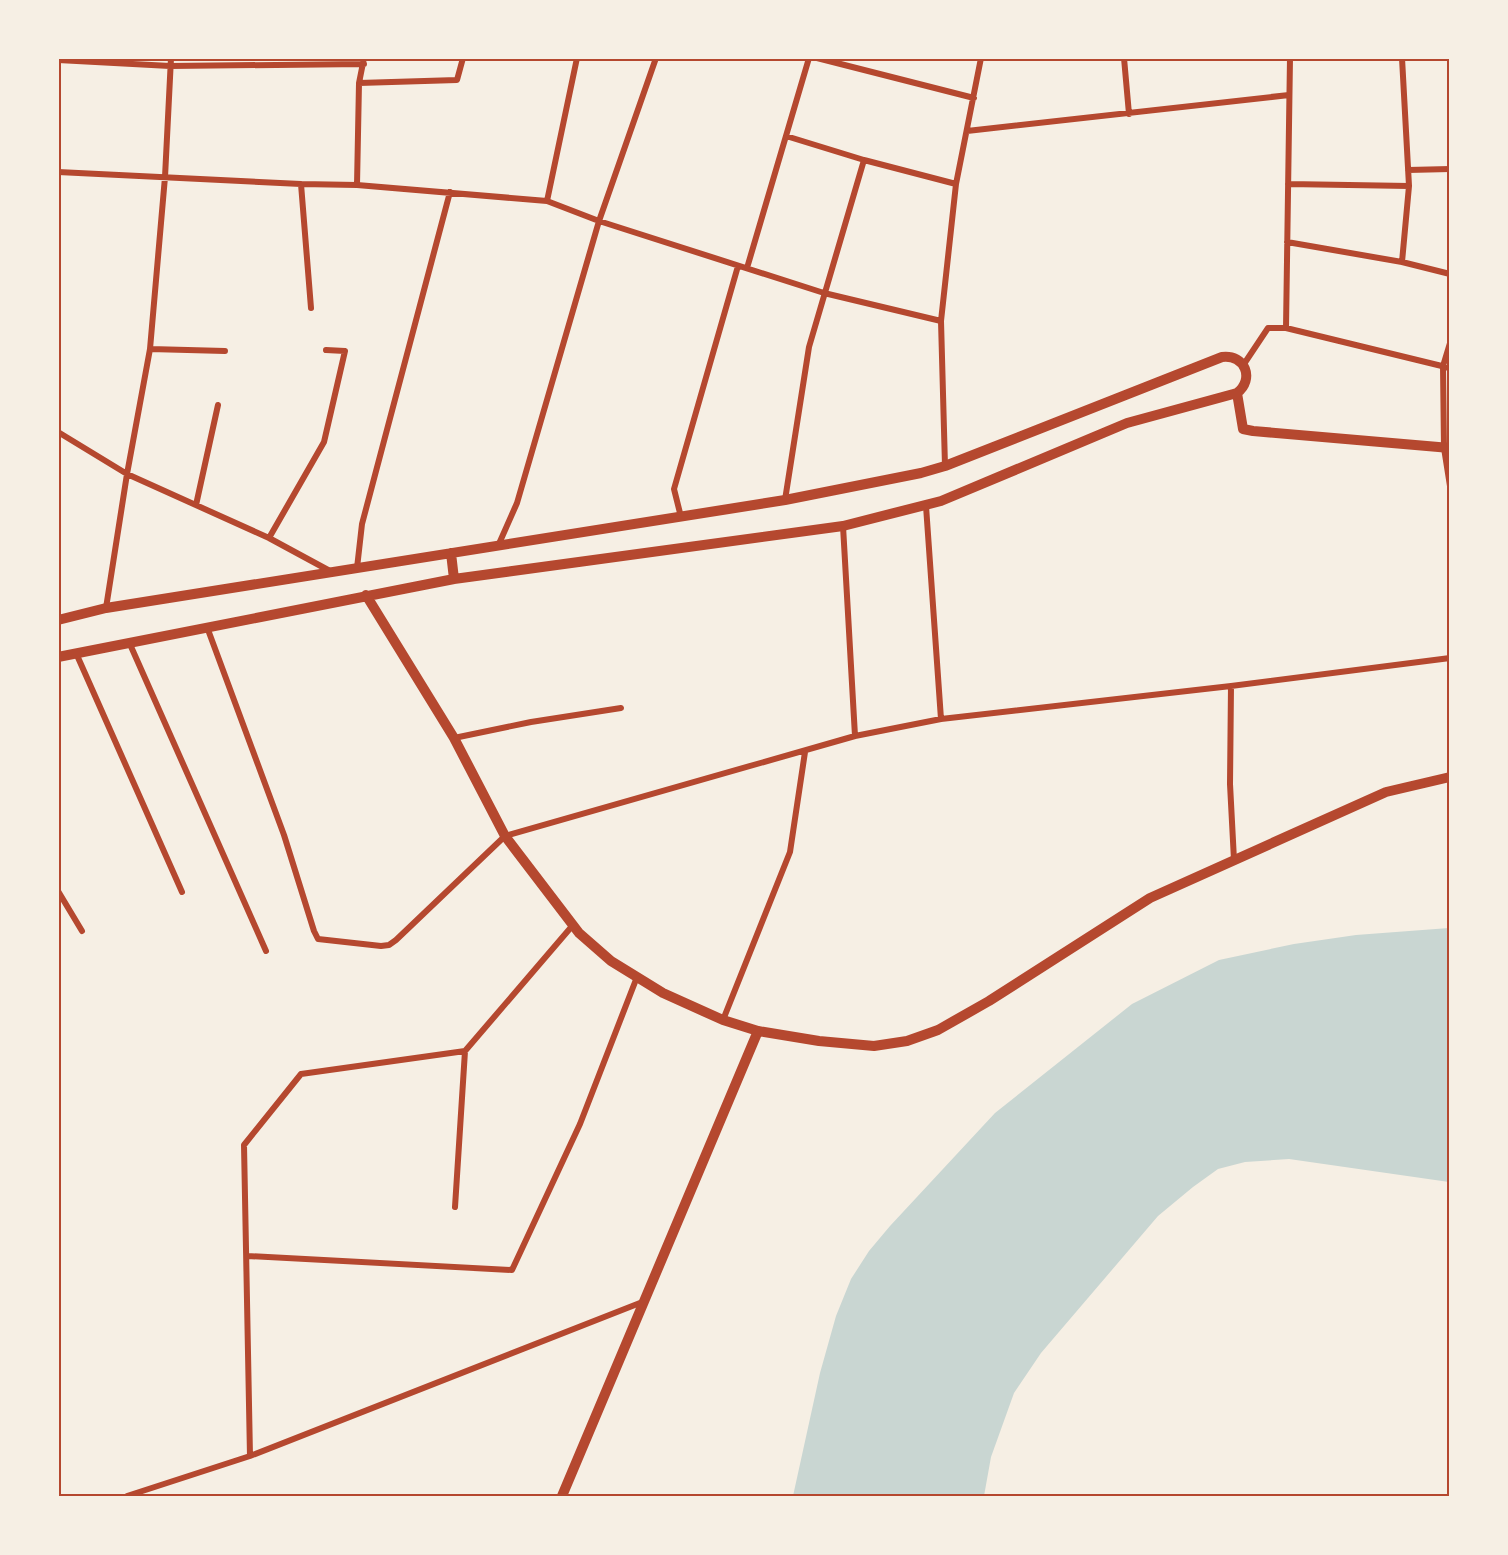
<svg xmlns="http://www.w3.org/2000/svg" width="1508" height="1555" viewBox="0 0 1508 1555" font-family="Mulish,sans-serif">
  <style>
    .water { fill: #c9d6d2 }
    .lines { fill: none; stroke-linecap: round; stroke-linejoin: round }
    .minor { stroke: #b5482f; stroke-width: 6 }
    .tertiary { stroke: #b5482f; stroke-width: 10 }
    .neatline { fill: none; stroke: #b5482f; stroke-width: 2 }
  </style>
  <rect width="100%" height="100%" fill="#f6efe4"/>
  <path class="water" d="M1449,928V1182L1289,1159L1245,1162L1218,1169L1193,1187L1158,1216L1041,1353L1014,1393L991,1457L984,1496H793L820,1373L836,1316L851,1279L869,1251L890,1226L995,1113L1132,1004L1219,960L1294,944L1356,935Z"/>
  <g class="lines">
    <path class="minor" d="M817,58L974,98
      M1124,58L1129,114
      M1402,58L1409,186L1402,262
      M58,60L170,66L364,64
      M359,83L457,80L463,58
      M967,131L1289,95
      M786,136L864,160L956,184
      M1408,170L1450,169
      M58,172L301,184L357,185L547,201L599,221L824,293L941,321
      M301,184L311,308
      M1288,184L1409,186
      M357,185L359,83L364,58
      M547,201L577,58
      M1287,242L1402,262L1450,274
      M747,268L809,58
      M1286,328L1450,368
      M1450,343L1443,366L1444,448L1450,486
      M150,349L225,351
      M1244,364L1268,328H1286L1290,58
      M58,432L127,474L269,538L330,571
      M945,466L941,321L956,184L981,58
      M785,500L809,347L864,160
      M196,505L218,405
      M926,506L941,719
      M681,517L674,489L738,266
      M843,526L855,736
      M269,538L324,442L345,351L326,350
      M498,546L517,503L599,221L656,58
      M357,568L362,524L450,192
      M106,608L127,474L150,349L165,177L171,58
      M207,627L284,835L314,931L318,939L381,946L389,945L396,940L505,836L855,736L941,719L1231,686L1450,658
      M129,642L266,951
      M76,653L182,892
      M1231,686L1230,784L1234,860
      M454,738L531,722L621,708
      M58,891L82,931
      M723,1020L790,852L805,752
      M455,1207L465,1051L573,925
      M247,1256L512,1270L580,1124L637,977
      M250,1456L244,1145L301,1074L465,1051
      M127,1496L250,1456L645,1301"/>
    <path class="tertiary" d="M1237,393L1243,429L1253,431L1450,448
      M451,553L454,579
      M366,595L454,738L505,836L579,933L611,961L663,993L723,1020L758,1031L819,1041L874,1046L907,1041L938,1030L989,1001L1150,898L1386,792L1450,777
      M58,620L106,608L785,500L921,473L945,466L1222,357C1245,354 1255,379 1237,393L1127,423L941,501L843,526L454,579L58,657
      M562,1496L758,1031"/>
  </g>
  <rect width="1508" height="1555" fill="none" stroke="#f6efe4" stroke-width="120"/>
  <rect x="60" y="60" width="1388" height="1435" class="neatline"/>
</svg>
